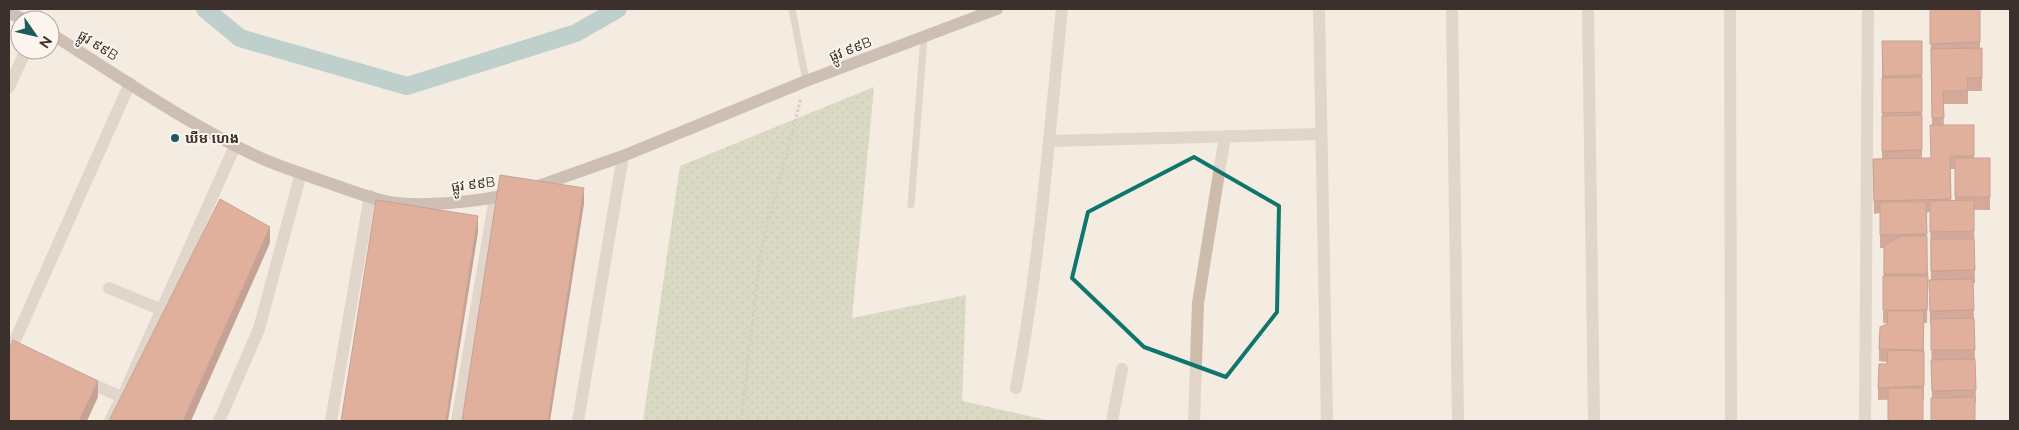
<svg xmlns="http://www.w3.org/2000/svg" width="2019" height="430" viewBox="0 0 2019 430" font-family="Raleway,'Noto Sans Khmer',sans-serif">
  <style>
    .grass { fill: url(#grass-dots) }
    .lines { fill: none; stroke-linecap: round; stroke-linejoin: round }
    .canal { stroke: #7fb0b2; stroke-width: 18 }
    .path { stroke: #b9a596; stroke-width: 3; stroke-dasharray: 2.5 2.5; stroke-linecap: butt }
    .lane { stroke: #cdbbac; stroke-width: 7 }
    .street { stroke: #cdbbac; stroke-width: 12 }
    .secondary { stroke: #a18a7d; stroke-width: 12 }
    .wall { fill: #ac5a40; fill-rule: evenodd }
    .shaded-wall { fill: #8c4a34 }
    .building { fill: #c8694b; stroke: #8c4a34 }
    .marked { fill: none; stroke: #0f766e; stroke-width: 4; stroke-linejoin: round }
    .poi-dot { fill: #1f5a5e; stroke: #fbf5ee; stroke-width: 2 }
    .labels { text-anchor: middle; dominant-baseline: central; stroke-width: 4; stroke-linejoin: round; paint-order: stroke }
    .street-label { font-size: 14px; fill: #3b302b; stroke: #fbf5ee }
    .poi-label { font-size: 14px; font-weight: bold; fill: #3b302b; stroke: #fbf5ee; text-anchor: start }
  </style>
  <defs>
    <pattern id="grass-dots" width="8" height="8" patternUnits="userSpaceOnUse" patternTransform="scale(1.25)"><rect width="8" height="8" fill="#b8c4a0"/><path d="M2 2h.1M6 6h.1" fill="none" stroke="#97a083" stroke-width="1.8" stroke-linecap="round"/></pattern>
  </defs>
  <rect width="100%" height="100%" fill="#f4ebe1"/>
  <path class="grass" d="M874,87L852,318L966,295L962,401L1051,421H643L680,166Z"/>
  <g class="lines">
    <path class="canal" d="M205,9L240,38L407,86L576,33L618,9"/>
    <path class="path" d="M741,421L761,250L801,98"/>
    <path class="lane" d="M792,9L806,81
      M911,205L924,37"/>
    <path class="street" d="M1319,9L1327,421
      M1452,9L1458,421
      M1588,9L1594,421
      M1730,9L1731,421
      M9,87L26,50
      M1049,141L1320,134
      M109,288L162,310
      M9,354L130,83
      M82,380L122,397L110,421
      M1016,388C1040,263 1049,135 1062,9
      M126,389L235,146
      M219,421L259,329L301,173
      M331,421L370,196
      M457,421L495,198
      M578,421L623,156
      M1112,421L1122,369
      M1194,421L1198,303L1225,136
      M1865,421L1868,9"/>
    <path class="secondary" d="M9,13L26,20
      M50,33C120,77 188,125 263,159C281,167 301,173 320,180C341,187 363,196 385,201C418,208 481,202 513,193
      M533,188L623,156L806,81L997,9"/>
  </g>
  <path class="wall" d="M1930,9H1980V48H1982V91H1968V104H1943L1944,125H1974V158H1990V210H1974L1975,283H1973L1974,318L1976,403L1932,398L1931,324H1930L1929,280H1931L1930,212L1926,213L1928,276L1927,323H1924V399L1878,400V388L1887,364V362L1879,361V349L1887,323H1883L1884,248H1880V213L1874,214L1873,159H1882V41L1922,75V158H1931L1932,125ZM1950,169H1955V201H1951Z"/>
  <path class="shaded-wall" d="M584,188V204L550,421H548Z
    M478,216V232L448,421H446Z
    M270,227V243L191,421H183Z
    M98,381V397L87,421H79Z"/>
  <path class="building" d="M1930,9H1980V42L1930,44Z
    M1882,41H1922V75L1883,76Z
    M1982,48V78H1967L1968,91H1943L1944,118H1932L1931,49Z
    M1922,77V112L1882,113V78Z
    M1922,115V150L1882,151V116Z
    M1930,125H1974V156H1950L1951,199L1874,201L1873,159L1931,158Z
    M1955,158H1990V197H1955Z
    M500,175L584,188L548,421H462Z
    M220,199L270,227L183,421H109Z
    M376,200L478,216L446,421H341Z
    M1974,200V231L1930,232V201Z
    M1880,202H1926L1927,234L1880,235Z
    M1902,236H1927V274H1884V245Z
    M1931,239H1974L1975,270L1931,271Z
    M1883,276H1928L1927,310H1883Z
    M1973,279L1974,310L1930,311L1929,280Z
    M1888,311H1924L1923,350L1879,349L1880,327L1887,324Z
    M1974,318L1975,350H1931V319Z
    M13,340L98,381L79,421H9V350Z
    M1888,350L1924,351V386L1878,388L1879,364H1887Z
    M1975,359L1976,390L1932,391L1931,360Z
    M1888,388H1923V421H1888Z
    M1975,397V421H1931V398Z"/>
  <path d="M0 0H2019V430H0ZM1194,157L1279,206L1277,312L1226,377L1144,347L1072,278L1088,212Z" fill="#f4ebe1" fill-opacity=".55" fill-rule="evenodd"/>
  <path class="marked" d="M1194,157L1279,206L1277,312L1226,377L1144,347L1072,278L1088,212Z"/>
  <circle class="poi-dot" cx="175" cy="138" r="5"/>
  <g class="labels">
    <g class="street-label">
      <text transform="translate(98 45) rotate(32)">ផ្លូវ ៩៩B</text>
      <text transform="translate(850 49) rotate(-21)">ផ្លូវ ៩៩B</text>
      <text transform="translate(473 184) rotate(-7)">ផ្លូវ ៩៩B</text>
    </g>
    <g class="poi-label">
      <text x="185" y="138">ឃីម ហេង</text>
    </g>
  </g>
  <rect width="2019" height="430" fill="none" stroke="#3b302b" stroke-width="20"/>
  <g transform="translate(35 35) rotate(124)"><circle r="24" fill="#fbf5ee" stroke="#aea6a0"/>
  <path d="M0-4L9 19L0 12L-9 19Z" fill="#1f5a5e"/>
  <text y="-8" font-size="14" font-weight="bold" text-anchor="middle" fill="#3b302b">N</text>
  </g>
</svg>
